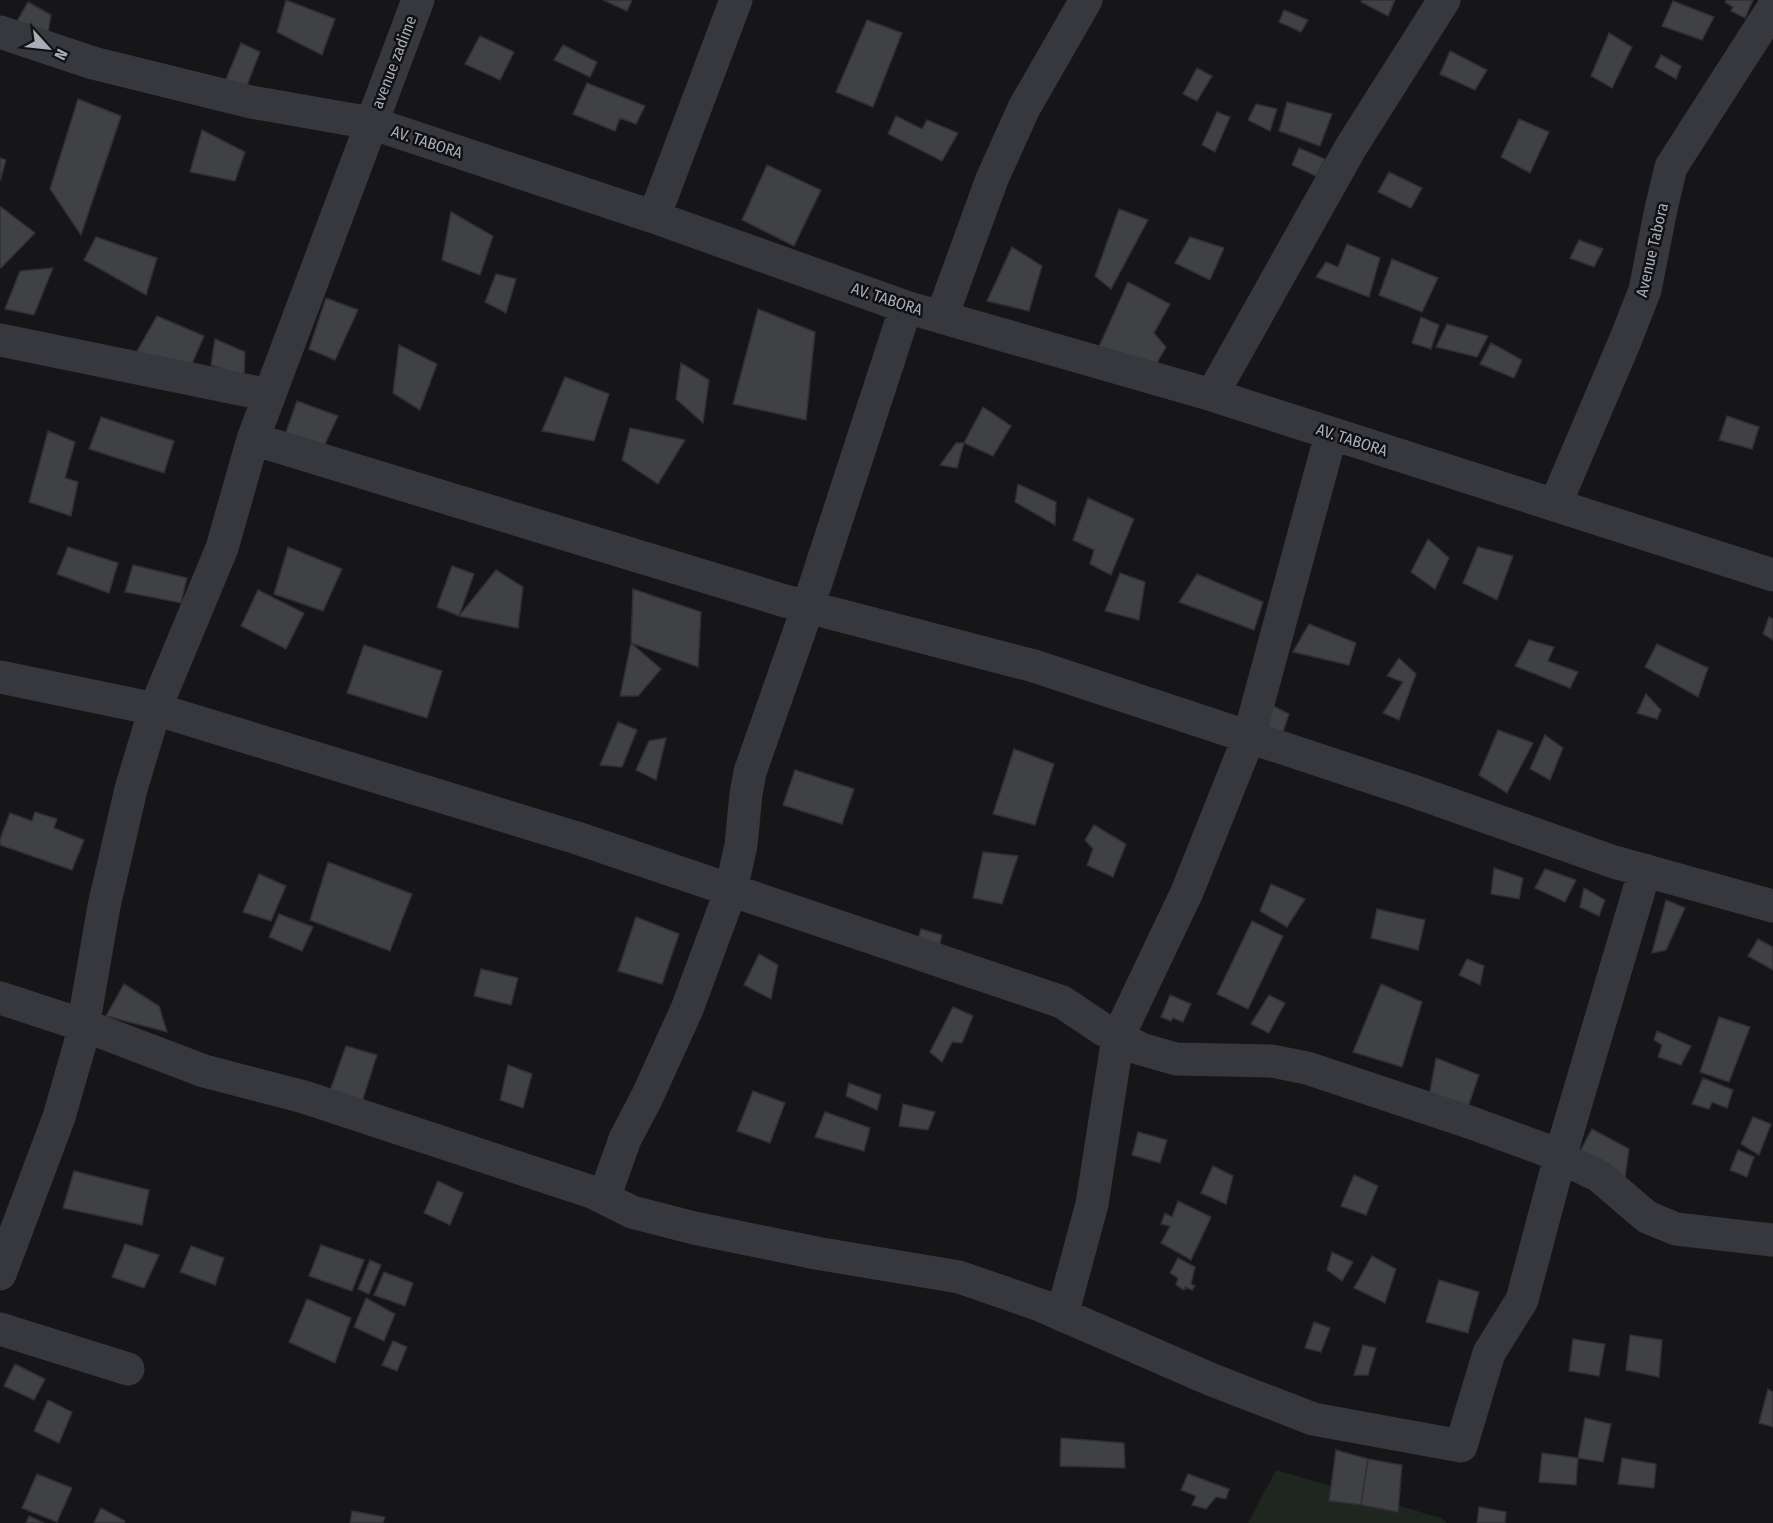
<svg xmlns="http://www.w3.org/2000/svg" width="1773" height="1523" viewBox="0 0 1773 1523" font-family="'Fira Sans Condensed',sans-serif">
  <style>
    .green { fill: #1e261f }
    .building { fill: #404145; stroke: #303034; stroke-width: 1.5 }
    .lines { fill: none; stroke-linecap: round; stroke-linejoin: round }
    .street { stroke: #37383d; stroke-width: 33 }
    .labels { text-anchor: middle; dominant-baseline: central; stroke-width: 5; stroke-linejoin: round; paint-order: stroke }
    .street-label { font-size: 16px; fill: #a8adb8; stroke: #111113 }
  </style>
  <rect width="100%" height="100%" fill="#161618"/>
  <path class="green" d="M1276,1470L1441,1518L1447,1523H1248Z"/>
  <path class="building" d="M286,0L335,19L322,55L277,32Z
    M603,0H632L627,11Z
    M1362,0H1395L1388,16L1361,2Z
    M1726,0H1753L1745,18L1731,11L1733,7L1725,2Z
    M1673,1L1714,17L1702,40L1662,26Z
    M28,2L51,15L48,33L17,21Z
    M1284,10L1308,20L1301,32L1279,22Z
    M867,20L902,33L873,107L836,92Z
    M1609,33L1632,47L1612,88L1591,76Z
    M480,36L514,52L500,80L465,64Z
    M241,43L260,52L247,85L224,84Z
    M563,45L597,62L590,77L554,60Z
    M1450,51L1487,70L1475,90L1440,74Z
    M1661,55L1681,66L1676,79L1655,67Z
    M1197,68L1212,76L1197,101L1183,94Z
    M587,83L645,106L636,124L620,118L615,131L573,114Z
    M78,99L121,116L81,235L50,189Z
    M1287,102L1332,114L1320,146L1279,131Z
    M1256,104L1277,109L1270,131L1248,120Z
    M1217,112L1230,117L1215,152L1202,145Z
    M896,116L922,129L927,120L958,133L942,161L888,134Z
    M1519,119L1549,132L1530,173L1501,157Z
    M202,130L245,152L235,181L190,172Z
    M1299,148L1325,159L1316,176L1292,165Z
    M0,158L6,160L0,181Z
    M767,165L821,190L794,246L742,220Z
    M1389,172L1422,188L1411,208L1378,192Z
    M0,206L35,233L1,268H0Z
    M1119,209L1148,220L1111,289L1095,276Z
    M451,212L493,236L480,275L442,260Z
    M96,237L157,258L146,295L84,260Z
    M1190,237L1224,248L1210,280L1175,263Z
    M1579,240L1603,249L1594,267L1570,258Z
    M1347,244L1380,258L1369,297L1316,277L1326,262L1338,267Z
    M1012,247L1042,266L1029,311L987,301Z
    M1392,259L1438,278L1422,312L1379,295Z
    M53,268L34,315L5,309L20,271Z
    M496,274L516,279L506,313L485,302Z
    M1128,282L1170,304L1154,333L1166,347L1154,368L1097,351Z
    M326,298L358,310L335,360L309,349Z
    M758,309L815,332L806,420L733,404Z
    M157,316L204,336L192,364L136,353Z
    M1421,317L1439,325L1431,349L1412,343Z
    M1447,324L1488,336L1477,357L1436,347Z
    M215,339L245,352L244,377L211,365Z
    M1491,343L1522,360L1514,378L1480,364Z
    M399,345L437,364L420,410L393,393Z
    M681,363L709,380L703,423L676,399Z
    M565,377L609,394L594,441L542,431Z
    M297,401L338,416L324,446L285,435Z
    M983,407L1011,426L993,456L964,443Z
    M1727,416L1759,427L1752,449L1719,440Z
    M101,417L174,441L164,473L89,449Z
    M630,428L685,440L658,484L622,460Z
    M48,431L75,442L65,478L78,482L71,516L29,502Z
    M956,443H964L957,468L940,465Z
    M1018,484L1056,502L1055,525L1015,502Z
    M1088,498L1134,519L1111,575L1090,564L1094,550L1073,540Z
    M1428,539L1449,558L1435,589L1411,572Z
    M68,547L118,563L109,593L57,574Z
    M288,547L342,569L323,611L274,594Z
    M1478,547L1513,556L1497,600L1463,583Z
    M133,565L187,578L181,603L125,592Z
    M452,566L474,574L459,616L437,607Z
    M496,570L523,587L518,628L459,616Z
    M1120,573L1145,582L1139,620L1105,611Z
    M1197,574L1263,602L1254,630L1179,602Z
    M633,589L701,612L698,667L631,643Z
    M258,590L304,613L286,649L241,626Z
    M1769,617L1773,619V640L1763,634Z
    M1309,624L1356,643L1349,665L1293,652Z
    M1529,640L1554,647L1548,661L1578,672L1570,688L1515,666Z
    M631,643L661,669L638,696H620Z
    M1657,644L1708,668L1698,697L1645,667Z
    M364,645L442,671L427,718L347,693Z
    M1399,658L1416,674L1399,720L1383,713L1403,682L1387,676Z
    M1646,694L1661,710L1657,719L1637,713Z
    M1267,703L1289,714L1278,747L1252,730Z
    M618,722L637,730L622,767L600,765Z
    M1498,730L1533,743L1507,793L1479,775Z
    M1545,735L1563,748L1550,780L1530,769Z
    M666,738L656,780L636,770L649,741Z
    M1014,749L1054,764L1035,825L993,814Z
    M795,770L854,789L842,824L783,805Z
    M35,812L57,819L54,828L84,840L72,870L0,845V839L10,813L32,821Z
    M1094,825L1126,844L1113,877L1087,865L1093,849L1085,840Z
    M983,852L1018,856L1002,904L973,898Z
    M328,862L412,894L390,951L310,920Z
    M1494,868L1523,878L1519,899L1491,894Z
    M1545,869L1576,880L1565,902L1535,888Z
    M259,874L286,886L271,921L243,912Z
    M1271,884L1305,899L1287,927L1260,911Z
    M1584,888L1605,900L1599,916L1580,907Z
    M1666,900L1685,908L1666,950L1652,953Z
    M1377,909L1425,920L1418,950L1371,938Z
    M279,914L313,927L302,951L269,937Z
    M636,917L679,934L662,984L618,971Z
    M1252,921L1283,936L1248,1009L1217,994Z
    M921,929L942,935L938,951L916,945Z
    M1758,939L1773,947V970L1748,956Z
    M759,954L778,965L771,999L744,985Z
    M1467,959L1484,966L1480,985L1459,975Z
    M481,969L518,978L511,1005L474,996Z
    M124,984L159,1006L167,1032L106,1016Z
    M1381,984L1422,1002L1402,1067L1353,1052Z
    M1170,995L1191,1004L1183,1022L1173,1018L1171,1021L1161,1017Z
    M1269,995L1285,1003L1269,1033L1251,1024Z
    M953,1007L973,1016L962,1043L952,1042L942,1062L930,1052Z
    M1719,1017L1750,1027L1729,1082L1700,1072Z
    M1657,1031L1691,1046L1681,1065L1658,1057L1662,1045L1654,1040Z
    M346,1046L377,1055L360,1108L327,1099Z
    M1436,1058L1479,1075L1468,1107L1429,1097Z
    M508,1065L532,1074L523,1108L500,1100Z
    M1703,1078L1733,1090L1727,1108L1712,1102L1709,1109L1692,1104Z
    M849,1083L881,1095L877,1110L846,1096Z
    M753,1091L785,1103L770,1143L737,1131Z
    M903,1104L935,1112L928,1130L899,1126Z
    M825,1112L870,1128L864,1151L815,1137Z
    M1753,1117L1771,1124L1759,1155L1741,1144Z
    M1592,1129L1629,1149L1625,1177L1580,1151Z
    M1138,1132L1167,1140L1160,1163L1132,1155Z
    M1738,1150L1754,1157L1747,1177L1730,1170Z
    M1213,1166L1233,1176L1226,1204L1201,1193Z
    M74,1171L149,1190L142,1225L63,1208Z
    M1354,1175L1378,1186L1366,1215L1341,1206Z
    M438,1181L463,1193L450,1225L424,1213Z
    M1178,1201L1211,1217L1191,1260L1161,1243L1170,1226L1161,1224L1165,1213L1172,1217Z
    M125,1244L159,1255L144,1288L112,1277Z
    M321,1245L364,1260L352,1291L309,1276Z
    M191,1246L224,1258L215,1285L180,1272Z
    M1332,1252L1353,1262L1342,1281L1327,1270Z
    M1372,1256L1396,1269L1385,1303L1354,1288Z
    M1178,1258L1195,1267L1191,1284L1195,1286L1192,1290L1185,1287L1184,1290L1176,1285L1178,1278L1170,1273Z
    M370,1260L381,1265L369,1294L358,1289Z
    M384,1272L413,1283L405,1306L374,1295Z
    M1439,1280L1479,1292L1468,1333L1426,1322Z
    M366,1298L395,1314L384,1341L354,1327Z
    M307,1299L351,1318L335,1363L289,1342Z
    M1314,1322L1330,1328L1321,1352L1305,1348Z
    M1630,1335L1662,1340L1659,1377L1626,1370Z
    M1573,1339L1605,1344L1599,1376L1569,1371Z
    M393,1341L407,1347L397,1371L382,1365Z
    M1363,1345L1376,1348L1368,1375H1354Z
    M15,1364L45,1379L34,1400L4,1386Z
    M1768,1389L1773,1392V1427L1759,1423Z
    M48,1400L72,1412L59,1443L34,1431Z
    M1585,1418L1611,1424L1603,1462L1578,1458Z
    M1061,1438L1124,1443L1125,1468L1060,1466Z
    M1336,1450L1368,1459L1361,1505L1329,1501Z
    M1542,1453L1578,1458L1576,1485L1539,1482Z
    M1622,1458L1656,1464L1654,1488L1618,1484Z
    M1368,1459L1402,1465L1398,1512L1361,1505Z
    M37,1474L72,1488L57,1522L22,1508Z
    M1188,1474L1229,1489L1226,1499L1216,1497L1206,1509L1192,1505L1196,1496L1181,1490Z
    M1479,1507L1506,1512L1505,1523H1477Z
    M101,1508L125,1521L124,1523H94Z
    M352,1511L385,1517L383,1523H350Z
    M29,1516L44,1523H26Z"/>
  <g class="lines">
    <path class="street" d="M0,32L93,63L251,102L371,123L654,217L906,307L1212,395L1773,575
      M654,217L736,0
      M942,316L992,179L1024,108L1086,0
      M0,340L269,395
      M1212,395L1351,147L1444,0
      M253,439L785,601L1034,666L1416,792L1614,862L1773,906
      M1555,505L1625,341L1645,290L1661,209L1671,167L1773,8
      M0,677L155,709L577,838L1062,1002L1104,1030L1141,1049L1176,1059L1271,1061L1307,1068L1472,1123L1543,1149L1599,1176L1647,1217L1676,1229L1773,1240
      M0,998L83,1025L204,1071L304,1097L592,1192L632,1212L694,1228L816,1253L959,1277L1040,1305L1210,1379L1313,1419L1461,1446L1489,1353L1522,1300L1560,1157L1645,870
      M604,1198L625,1139L647,1097L687,1009L731,890L741,845L746,794L750,772L808,607L906,307
      M0,1274L59,1117L80,1044L104,906L131,789L155,709L222,548L253,439L418,0
      M1062,1315L1092,1204L1118,1037L1187,892L1249,737L1331,434
      M0,1329L128,1369"/>
  </g>
  <g class="labels">
    <g class="street-label">
      <text transform="translate(394 62) rotate(-69)">avenue zadime</text>
      <text transform="translate(427 142) rotate(18)">AV. TABORA</text>
      <text transform="translate(1652 250) rotate(-77)">Avenue Tabora</text>
      <text transform="translate(887 299) rotate(18)">AV. TABORA</text>
      <text transform="translate(1352 440) rotate(18)">AV. TABORA</text>
    </g>
  </g>
  <g transform="translate(48 48) rotate(117)" stroke="#111113" stroke-width="4.5" paint-order="stroke">
  <path d="M0-4.5L10 22L0 15L-10 22Z" fill="#a8adb8"/>
  <text y="-9" font-size="16" font-weight="bold" text-anchor="middle" fill="#a8adb8">N</text>
  </g>
</svg>
